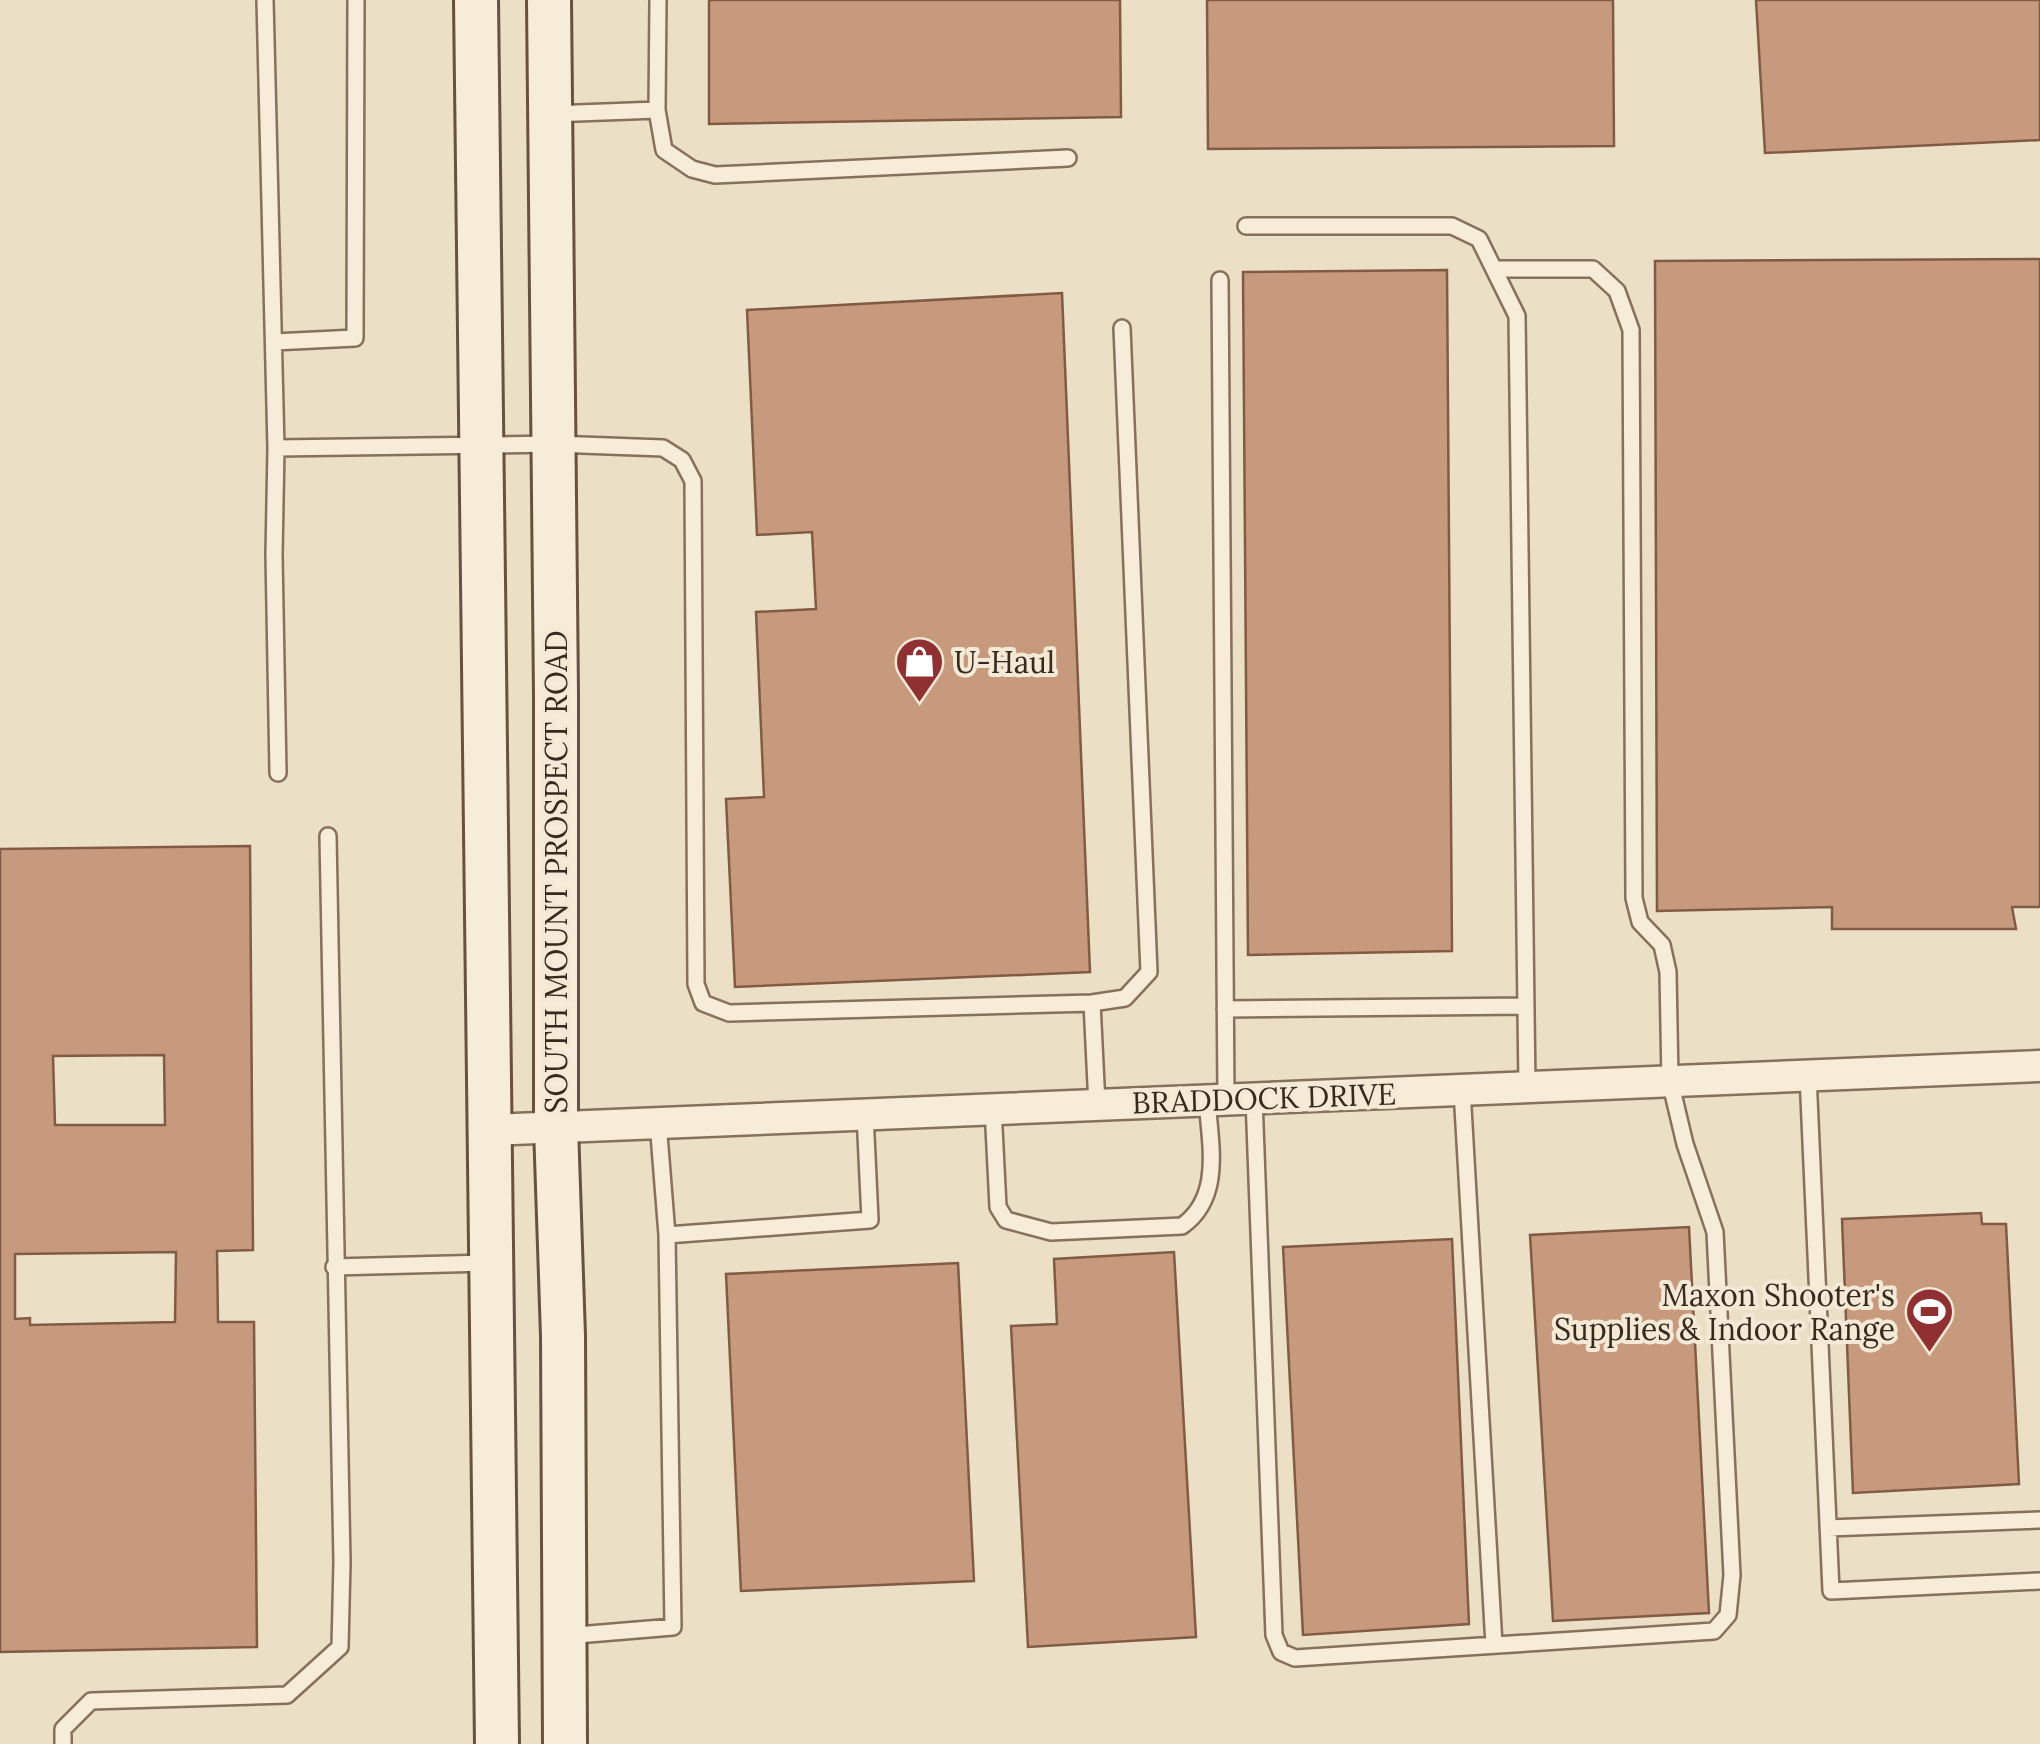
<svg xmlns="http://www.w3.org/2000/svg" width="2040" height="1744" viewBox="0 0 2040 1744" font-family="Lora,serif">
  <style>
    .building { fill: #c79a7d; stroke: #825b44; stroke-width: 2.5; fill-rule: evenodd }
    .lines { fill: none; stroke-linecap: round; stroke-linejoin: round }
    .service-casing { stroke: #85715c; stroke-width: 20 }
    .minor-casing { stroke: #85715c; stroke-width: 35 }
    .secondary-casing { stroke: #67523f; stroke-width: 48 }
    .service { stroke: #f6ecd8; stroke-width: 15 }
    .minor { stroke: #f6ecd8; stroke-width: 30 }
    .secondary { stroke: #f6ecd8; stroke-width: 42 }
    .labels { text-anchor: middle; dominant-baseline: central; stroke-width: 8; stroke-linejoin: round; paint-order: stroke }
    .poi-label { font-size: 30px; fill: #362a1f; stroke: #f3e9d4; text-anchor: start }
    .street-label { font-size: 30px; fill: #362a1f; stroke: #f3e9d4 }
  </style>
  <rect width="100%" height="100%" fill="#ebdfc5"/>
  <path class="building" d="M709,0H1120L1121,117L709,124Z
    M1207,0H1613L1614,146L1208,149Z
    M1756,0H2040V140L1765,153Z
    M2040,259V907H2012L2016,929H1832V907L1657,911L1655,261Z
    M1447,270L1452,951L1248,955L1243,272Z
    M1062,293L1090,972L735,987L726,799L764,797L756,612L816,609L812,532L757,535L747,310Z
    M250,846L253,1250L217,1251L218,1322H254L257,1647L0,1652V849ZM164,1055L165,1125H55L53,1056ZM176,1252L175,1322L30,1325V1318L15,1319V1254Z
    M1981,1213L1982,1224H2006L2019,1484L1853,1493L1842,1219Z
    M1689,1227L1709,1613L1553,1621L1530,1235Z
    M1452,1239L1469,1624L1303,1635L1283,1247Z
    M1174,1252L1196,1637L1028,1647L1011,1326L1057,1324L1054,1259Z
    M958,1263L974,1581L741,1591L726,1274Z"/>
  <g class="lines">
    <defs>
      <path id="service" d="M265,0L276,448L274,555L278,773
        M657,110L664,150L692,169L715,175L1068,158
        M551,114L657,110L658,0
        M1246,226H1452L1479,239L1517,316L1527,1087
        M1220,280L1226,1099
        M274,342L355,338L356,0
        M276,448L554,444L663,448L682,460L693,481L696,984L703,1003L729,1013L1092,1003L1125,998L1149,972L1122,328
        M1092,1003L1097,1105
        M1225,1009L1526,1006
        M1808,1075L1831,1591L2040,1581
        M1462,1090L1494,1645
        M1254,1098L1274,1635L1281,1652L1295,1658L1714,1631L1728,1615L1732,1575L1715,1232L1685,1144L1670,1081L1668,972L1662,945L1640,922L1634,898L1631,330L1617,291L1593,269H1495
        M993,1108L998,1207L1006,1220L1051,1232L1182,1226C1223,1197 1210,1144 1207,1100
        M658,1122L667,1235L870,1220L865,1114
        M334,1267L487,1263
        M1828,1528L2040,1520
        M565,1636L673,1627L667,1235
        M63,1744V1729L91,1701L287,1695L340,1647L342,1562L328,836"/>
      <path id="minor" d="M489,1130L2040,1066"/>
      <path id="secondary" d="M476,0L497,1744
        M549,0L556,695V1127L563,1336L565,1744"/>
    </defs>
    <use href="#service" class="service-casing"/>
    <use href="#minor" class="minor-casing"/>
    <use href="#secondary" class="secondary-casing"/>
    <use href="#service" class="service"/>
    <use href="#minor" class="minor"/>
    <use href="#secondary" class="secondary"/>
  </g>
  <defs>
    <symbol id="shop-pin" viewBox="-11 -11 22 30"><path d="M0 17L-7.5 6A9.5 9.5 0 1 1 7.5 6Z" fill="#903033" stroke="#f3e9d4"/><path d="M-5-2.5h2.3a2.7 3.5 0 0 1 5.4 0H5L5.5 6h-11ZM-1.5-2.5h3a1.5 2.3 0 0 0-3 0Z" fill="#fff"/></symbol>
    <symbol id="stadium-pin" viewBox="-11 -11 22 30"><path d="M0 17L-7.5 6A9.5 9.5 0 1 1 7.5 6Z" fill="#903033" stroke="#f3e9d4"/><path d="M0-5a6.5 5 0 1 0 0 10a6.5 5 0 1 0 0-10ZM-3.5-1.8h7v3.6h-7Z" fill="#fff"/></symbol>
  </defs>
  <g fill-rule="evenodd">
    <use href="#shop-pin" x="892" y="634" width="55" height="75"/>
    <use href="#stadium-pin" x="1902" y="1284" width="55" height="75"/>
  </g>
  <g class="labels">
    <g class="poi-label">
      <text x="954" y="662">U-Haul</text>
      <text x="1895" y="1295" text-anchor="end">Maxon Shooter's<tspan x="1895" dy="34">Supplies &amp; Indoor Range</tspan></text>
    </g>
    <g class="street-label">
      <text transform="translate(556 872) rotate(-90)">SOUTH MOUNT PROSPECT ROAD</text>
      <text transform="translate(1264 1098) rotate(-2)">BRADDOCK DRIVE</text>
    </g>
  </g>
</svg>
